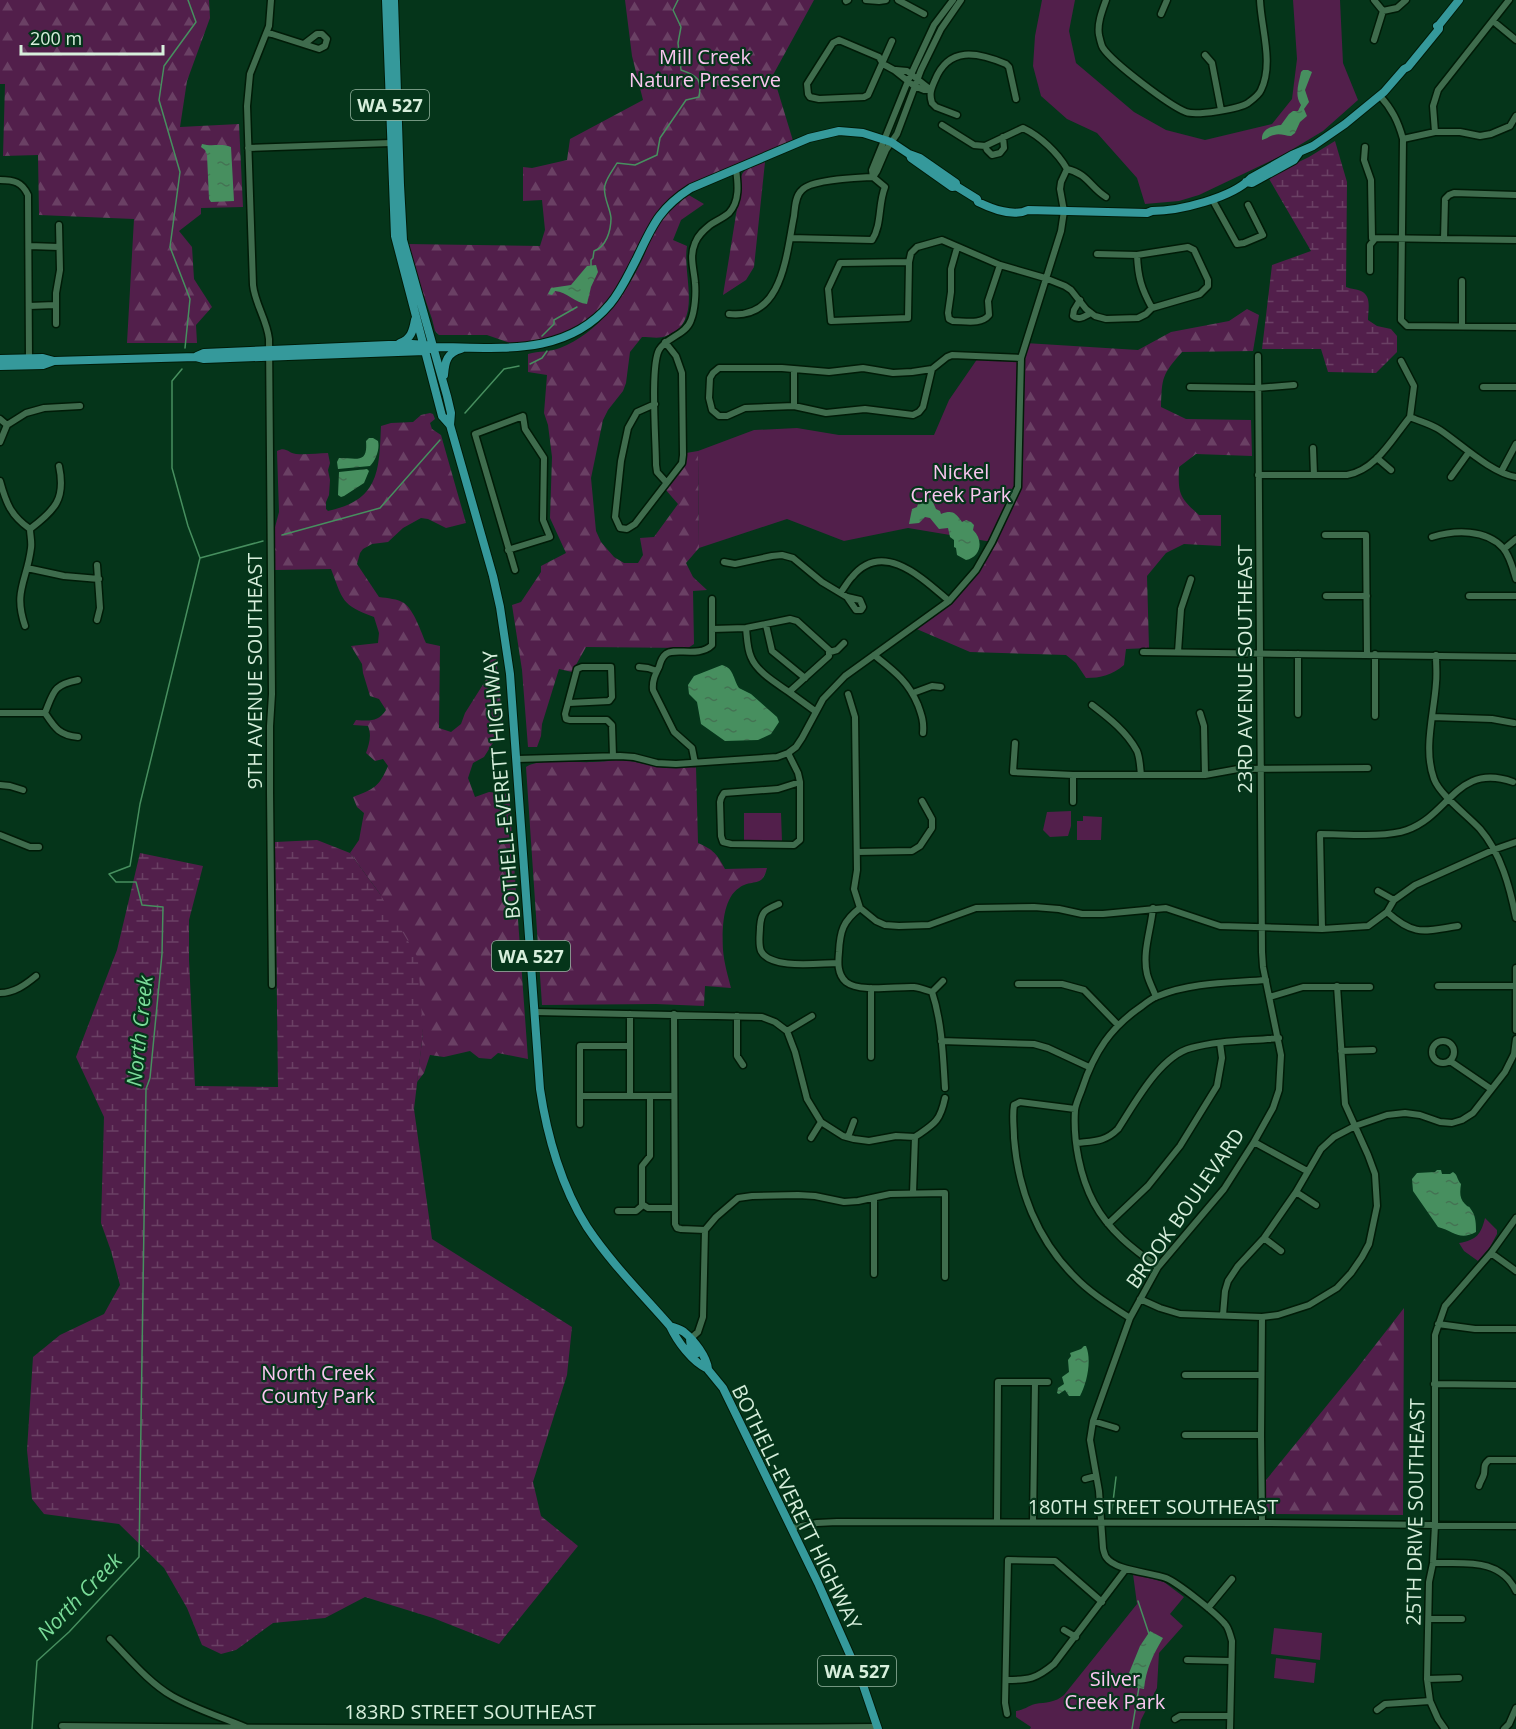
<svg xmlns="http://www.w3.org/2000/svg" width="1516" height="1729" viewBox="0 0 1516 1729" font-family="'Open Sans',sans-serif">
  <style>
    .green { fill: #521f4b }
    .forest { fill: url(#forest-firs) }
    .wetland { fill: url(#wetland-marsh) }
    .water { fill: url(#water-ripples) }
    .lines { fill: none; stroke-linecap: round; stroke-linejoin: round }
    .stream { stroke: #478f5f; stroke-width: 1.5 }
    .minor-casing { stroke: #001b07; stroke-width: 9 }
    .major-casing { stroke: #001b07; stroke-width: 10 }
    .minor { stroke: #3f6c4d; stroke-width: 6 }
    .major { stroke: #35999b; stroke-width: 8 }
    .labels { text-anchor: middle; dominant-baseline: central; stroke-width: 4.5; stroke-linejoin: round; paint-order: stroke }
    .shield { fill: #05351a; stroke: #98b7a2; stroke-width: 1.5 }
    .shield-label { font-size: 18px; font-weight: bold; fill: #d7efdc }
    .park-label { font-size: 20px; fill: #fac6f0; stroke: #05351a }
    .street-label { font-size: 20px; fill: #d7efdc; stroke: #05351a }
    .water-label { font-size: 21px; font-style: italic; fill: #7adc99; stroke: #05351a }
  </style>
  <defs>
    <pattern id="forest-firs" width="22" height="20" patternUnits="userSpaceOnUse" patternTransform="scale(1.5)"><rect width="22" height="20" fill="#521f4b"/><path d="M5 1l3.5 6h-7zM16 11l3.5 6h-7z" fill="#6a4064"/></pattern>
    <pattern id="wetland-marsh" width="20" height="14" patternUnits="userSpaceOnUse" patternTransform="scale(1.5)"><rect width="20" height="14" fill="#521f4b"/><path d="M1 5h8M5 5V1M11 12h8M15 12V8" fill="none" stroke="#6a4064"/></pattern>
    <pattern id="water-ripples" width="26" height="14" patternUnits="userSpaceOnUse" patternTransform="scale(1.5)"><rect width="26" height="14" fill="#478f5f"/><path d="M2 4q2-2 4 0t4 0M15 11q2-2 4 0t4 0" fill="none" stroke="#447353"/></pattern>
  </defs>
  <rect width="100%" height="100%" fill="#05351a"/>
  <path class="green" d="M1042,0H1075L1069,31L1076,63L1134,112L1166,130L1205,140L1272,124L1292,99L1297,59L1293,0H1340L1343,63L1358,100L1323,131L1283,155L1199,195L1179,201L1145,204L1137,178L1097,133L1067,119L1041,96L1033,66L1035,36Z
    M980,355L1021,358L1018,487L992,542L908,528L844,541L787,519L699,548L698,451L754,430L797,428L839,435H934L949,400Z
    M1071,811V826L1068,836L1050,837L1043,830L1047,812Z
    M744,813H781L782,841L744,842Z
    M1083,816L1102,817L1101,840H1077V821H1083Z
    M1485,1218L1497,1230V1234L1490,1247L1478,1261L1464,1251L1459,1243C1477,1240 1481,1234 1485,1218Z
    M1133,1574L1164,1582L1184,1597L1170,1614L1183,1626L1159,1653L1157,1688L1141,1720L1139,1729H1030L1031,1727L1016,1717V1711C1024,1710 1028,1706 1035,1704C1046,1702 1055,1703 1064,1695L1137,1604Z
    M1274,1628L1322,1633L1320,1660L1271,1654Z
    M1276,1658L1316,1663L1314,1683L1274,1678Z"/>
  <path class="forest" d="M0,0H209L210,18L187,81L180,127L239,124L243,207L201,208V214L179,231L192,247L194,279L212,307L196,325L197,343H127L134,219L39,215L38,155L3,156L5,84H0Z
    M625,0H814L773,75L794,144L766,157L740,163L736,169L691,188L665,207L611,303L579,331L521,347L487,335H439L435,331L432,319L406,244L540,246L545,230L542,200L523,201V167L532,168L567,160L570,139L643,100L632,56Z
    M765,162L754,267L746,280L723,295L740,190C740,167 745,170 765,162Z
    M687,194L704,204L681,220L673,240L687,246C682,275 704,323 666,336C660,339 650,337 642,337L630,352L626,383L623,391L608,410L603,420L591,478L596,531L601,542L614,557L624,563H638L643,555L640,538L654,537L678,504L665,489L682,467L686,453L698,451L699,548L686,563L693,577L707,590L693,591L694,644L688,648L586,647L572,672L559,669L542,724L541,736L537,747H528L522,670L512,605L521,602L541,572V566L566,553L550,518L552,457L548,425L544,413L547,375L528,372V354C539,351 550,352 560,348C598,333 624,297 641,262C648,248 652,232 660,219C667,208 677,201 687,194Z
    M1247,309L1259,315L1253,351L1182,352C1162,375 1162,377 1161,407L1186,419L1251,420L1252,456L1196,454L1179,467C1178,494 1179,497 1199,515H1221V546L1184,544L1166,553L1147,576L1149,648L1126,649L1124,665C1112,675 1101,678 1086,678L1076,663L1066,655L970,652L912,627L949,601L976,570L1018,487L1021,358L1025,343L1138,350L1171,332L1229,321Z
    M430,413L433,414L435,419L430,423L432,429L441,435L466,523L446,528L428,519L421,518L403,528L388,542L372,544L363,549L360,553L357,564L379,597C387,598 398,599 404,603C414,610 421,632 426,643L440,646L439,728L451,732L461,724L465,713L489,675L490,657L496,656L503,727L484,757L473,763L468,778L475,797L489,792L509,794L528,1059L498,1053L491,1059L479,1058L470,1051L444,1057L430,1055L424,1073L417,1082L423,1032L380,894L350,853L359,840L364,813L357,807L353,797C374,789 379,787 388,766L383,759L375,761L366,753C369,744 372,736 368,726L353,725L356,720C370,721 378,722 386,710L379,699L370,696L363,673L362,664L351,646L378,643L379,633L374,617C341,605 343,600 331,569L275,570L274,531L279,512L277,451C286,446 288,453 296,454C307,455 318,453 328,453L330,463L328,470L330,480L329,495L326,502V509L328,511C380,500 379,470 381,426L391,423L413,422L421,415Z
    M616,760L630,761L665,768L696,767L698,843C714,850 717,854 725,869L767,868C762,889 752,878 739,888C722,899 722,932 723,950C724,963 728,976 731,988L705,986L704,1006L656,1004L542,1005L526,767C539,758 575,763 592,762C600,762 608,761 616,760Z
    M1404,1308L1403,1515L1275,1514L1268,1511L1266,1507V1480L1355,1371Z"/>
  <path class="wetland" d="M1335,141L1347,182L1346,287C1351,289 1356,289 1361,291C1372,296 1368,310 1368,320L1377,326L1391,329L1397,336V352L1376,373L1328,372L1321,349H1262L1272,265L1311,251L1268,177L1309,157Z
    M317,840L350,853L380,894L418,958L423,1033L414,1109L432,1239L572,1327L567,1375L533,1482L541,1516L578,1546L499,1644L433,1618L365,1597L325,1618L273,1623L236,1650L221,1654L202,1645L187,1608L164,1568L119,1524L44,1514L32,1499L27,1450L33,1357L60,1335L104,1314L120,1285L111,1251L101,1223L104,1117L76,1057L117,950L140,853L203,866L189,920V960L195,1086L278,1087L275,842Z"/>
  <path class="water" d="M1303,70H1308L1312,72L1305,90L1309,102L1304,109L1307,116L1300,122L1295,133L1291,136C1285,136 1280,133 1274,135C1269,136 1267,139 1262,140C1261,129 1272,126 1281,125L1289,114L1293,111H1298L1301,105C1294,95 1299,83 1301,72Z
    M202,144C212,147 221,143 231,147L234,201L211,202L209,199L207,155L205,150L201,147Z
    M596,265L598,272L591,287L587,304C575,303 567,292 555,291L552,295L548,294L551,288L571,285L587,266Z
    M369,438H373L378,441C380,449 376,460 370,466L338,469L337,462L339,458C357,458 368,464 366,441Z
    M367,469L369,471L364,483L344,496L341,497L338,495L339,472Z
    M920,498L925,500L931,498L936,509L940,511L941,514C952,510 955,512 962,522L966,520L971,522L974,525L973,530C984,540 981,557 966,560L957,555L956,548L954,547V540L950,537L948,528L939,529L930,518L925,517L919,523L909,524L912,509L917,507Z
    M722,665C734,668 733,679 739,688L751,694L777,717L779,722L771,734L758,740L725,741L701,724L697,702L689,694L688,685L694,676Z
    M1437,1170H1441L1442,1174H1450L1453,1172C1458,1175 1457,1180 1461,1184C1460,1191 1459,1198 1465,1204C1470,1209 1468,1204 1472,1211C1476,1217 1476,1225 1476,1232C1459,1241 1454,1231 1438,1227L1413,1191L1412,1179L1417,1173L1435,1172Z
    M1084,1346H1086C1092,1360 1087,1383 1080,1396H1069L1065,1390L1059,1394L1057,1393L1058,1388L1064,1384L1062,1377L1069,1372L1068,1360L1071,1356L1070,1353L1081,1349Z
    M1150,1631L1163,1638C1153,1655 1146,1669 1144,1689L1134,1687L1129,1673L1140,1646Z"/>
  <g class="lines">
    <path class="stream" d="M591,267V260L593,258L594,251C606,247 611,231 611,218C610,207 602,195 605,185C607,177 613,170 617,163L635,165L657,155L660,138L686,100L699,97C702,79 698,76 681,70L678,43L681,27L673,10L678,0
      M542,336L554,324V320L577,307
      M185,348L190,299L170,247L180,172L159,100L164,66L196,22L188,0
      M530,364L542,358L547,351
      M465,413L504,369L519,366
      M282,535L380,508L440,440
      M200,558L263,541
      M1112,1510L1116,1477
      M1138,1601L1149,1634
      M32,1729L37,1661L69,1632L139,1557L146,1089L150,1078L162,954L163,907L142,905L136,882H116L109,874L130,866L140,804L200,558L188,526L172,468V381L182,369
      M1132,1729L1139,1687"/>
    <defs>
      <path id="minor" d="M271,0L269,26L250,74L247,106L253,285C255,304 267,320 269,339L272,694L270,726V792L272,985
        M866,0L879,1L886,0
        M898,0L924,14
        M1106,0C1102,11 1097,24 1099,35C1100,39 1101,45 1103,48C1113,63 1170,106 1186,112C1196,116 1239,109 1248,103C1252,100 1259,95 1261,90C1274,63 1261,28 1260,0
        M1374,0L1383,11
        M846,1L848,0
        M1383,11L1397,8L1406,0
        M1161,14L1167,0
        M1493,21L1516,40
        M267,33L272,34L319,49L325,46L327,39L322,34H317L304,44
        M1374,40L1383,11
        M892,41L868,95L864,97L819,99L810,97L808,94L807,84L833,43L839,40L879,57L883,64L894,70L914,86L924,90H931
        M1205,55L1212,63L1221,110
        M896,70L907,71L931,90
        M1380,96C1392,109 1398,121 1403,139L1401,320L1407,326L1516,327
        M957,115L936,107L932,103C929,94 931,89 935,80C949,46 977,52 1006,64L1009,67L1016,99
        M942,125L974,145L985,146L1023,128C1040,136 1058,153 1067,169
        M1510,126L1516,116
        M1435,132L1433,106L1438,90L1509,0
        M1403,139L1435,132H1460L1480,136L1491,134L1510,126
        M985,146L987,150L992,155L1000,153L1004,148L1003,137
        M1365,147L1364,160L1371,180L1372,238L1516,240
        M248,148L391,143
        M1067,169C1088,174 1090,187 1106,197
        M873,177L877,171L886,150L897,134L921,70L941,29L961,0
        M873,177L872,170L908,81L934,25L953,0
        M0,180C14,180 22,182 28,195L29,358
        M1212,199L1237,244L1244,243L1263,235L1248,205
        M1444,239L1445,199L1449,195L1454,193L1516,195
        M29,246L59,247
        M957,248L951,269V292L948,313L949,319L953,321C965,321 981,325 989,315L988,301L1000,265
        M1137,255C1138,277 1141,288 1152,308
        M909,262L908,318L831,321L828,289L840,263L909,262L911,253L917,247L942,240L1000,265L1045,278L1065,286L1071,290L1086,309L1095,316L1106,319L1138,318L1146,314L1152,308L1200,294L1208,286V280L1194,250L1188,247L1137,255L1097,254
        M1370,271V245L1374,240
        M1462,281V326
        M1080,300L1074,310L1073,316C1079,321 1085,316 1091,313
        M29,306L55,305
        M729,314C783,320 786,255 794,216C795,208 795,196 802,190C812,179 857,178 873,177L885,187C878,204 882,225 872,240L790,238
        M56,324V293L60,270L59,225
        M1401,361L1414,386L1410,417
        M932,369L923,407L919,412L913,415L865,409L826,413L794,406L745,408L727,416H719L712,410L709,398L710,378L713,373L719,368H782L829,372L863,368L893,373L912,372L932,369L947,357L952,355L1021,358
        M1190,387L1257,388L1294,385
        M1483,387H1516
        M655,404L637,412L628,428L621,461L615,517L620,528L627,529L635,524L682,463L683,455L682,373L676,356L665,342
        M794,406V369
        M0,419L7,425L26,413L44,408L80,406
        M0,442L7,425
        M1313,448L1314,475
        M1377,458L1391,470
        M1501,472L1516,444
        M1258,475H1347C1376,470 1392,439 1410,417C1419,421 1431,424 1440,430C1461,444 1491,473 1516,477
        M1451,477L1469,452
        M0,481C6,503 11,516 30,529C30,535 32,542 31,548C27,581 13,591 25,626
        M666,482L657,472L656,465C656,442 650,367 659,350C666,337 686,335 691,320C695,310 696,293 695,283C694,269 689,257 695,243C698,235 704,230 710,225C716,221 723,218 729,213C740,201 738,184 736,169
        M30,529C55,510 66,499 59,466
        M1325,535H1366L1367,654
        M1432,537C1455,530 1486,529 1503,548C1510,556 1513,569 1516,579
        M1504,549L1516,539
        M508,550L550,537L543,520L544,458L525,429L523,416L475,434L515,570
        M724,562L735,564L772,556L782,555L793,558L822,582L847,597L860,600L863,607L861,610H856L847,597
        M97,565L100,608L97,620
        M27,568L64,576L99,579
        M841,592C845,587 848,581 852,577C883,539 923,579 949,601
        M1326,596H1367
        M1469,596H1516
        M766,625L772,651L805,678
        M746,628C747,637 747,648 751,657C757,672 776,683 789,692
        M712,629L746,628L790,619L797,621L829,650V656L789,692L815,711
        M830,652L837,650L844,643
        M1143,652L1516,657
        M1178,652L1181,609L1191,579
        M1298,654V714
        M1375,654V716
        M874,655C894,671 908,681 918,705C922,716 924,722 923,733
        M1436,655C1436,665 1437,674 1436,683C1434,714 1423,749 1434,779C1440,795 1467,815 1480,829C1501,853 1510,888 1516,918
        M639,667L648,668L657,671
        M78,680C53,685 54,691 45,713C55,728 59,735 78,737
        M913,693L932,686L941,687
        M848,694L855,717L857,870L854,889L860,908C843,921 840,931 839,952C838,962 837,974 846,982C860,993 897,986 914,987C921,988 926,990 932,992L943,981
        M569,703L609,701L612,697L611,667H582L577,669L565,714L566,719L570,720H607L612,725L613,756
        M1092,705C1109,718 1127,732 1137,751C1140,758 1140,767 1141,775
        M0,713H45
        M1200,713L1204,726L1205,775
        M1432,717L1492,719L1514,723
        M1015,743L1013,772L1073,775H1205L1238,769L1368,768
        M788,753L798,773L800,782V840L794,845L731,844L723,842L721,836L720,802L721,798L724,793L778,789L800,782
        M517,759L620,756L634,757L657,763L676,764L777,757L788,753L796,747L802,738L823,699L845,676L949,601L976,570L992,542L1018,487L1021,358L1061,231L1064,211L1060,189L1061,182L1067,169
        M695,763L692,748L674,732L653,690C652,681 655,675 659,667C660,663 662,657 666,654C675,647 699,658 712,645V599
        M0,785L10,786L23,790
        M1073,802V775
        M0,835L30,847H39
        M857,852L912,851L920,846L932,828V819L922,801
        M1378,891L1394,900
        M779,904C765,910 761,911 760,927C760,934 758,944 761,951C771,970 819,963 838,963
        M860,908L876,921L885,925L899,926L929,925L976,908L1034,907L1059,909L1082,914H1103L1166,908L1220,926L1322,929L1368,926L1387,912C1415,937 1424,931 1458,926
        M1153,908C1151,930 1142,952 1147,974C1149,982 1153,989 1156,997
        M1387,912L1394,900L1415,885L1493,850L1516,842
        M1322,929L1320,834C1345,834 1385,838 1407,830C1450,815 1457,762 1513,782
        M1516,968V1030
        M1018,984H1062L1084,990L1118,1025
        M1438,986H1516
        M932,992C942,1022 943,1056 945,1088
        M0,993C14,993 25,985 36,976
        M1270,997L1303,987H1370
        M535,1012L762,1017L775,1022L787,1031
        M674,1014L675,1224L677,1228L681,1229L705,1230
        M737,1016V1056L743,1065
        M787,1031L795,1052L807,1099L821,1122L843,1136L854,1139L869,1141L896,1136L915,1137
        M787,1031L812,1016
        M941,1041L1034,1044L1048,1048L1089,1067
        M1432 1052a11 11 0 1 1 22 0a11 11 0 1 1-22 0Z
        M1341,1051L1373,1050
        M871,1057V988
        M1450,1061L1491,1089
        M580,1096H674
        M630,1096V1014
        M650,1096V1156L642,1166V1204L648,1208H674
        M1075,1109L1020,1102L1014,1105C1012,1116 1014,1127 1014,1138C1018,1190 1037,1239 1074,1276C1090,1293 1110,1305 1130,1318
        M580,1124V1046H630
        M848,1137L854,1121
        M915,1137C934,1124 940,1122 945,1098
        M811,1138L821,1122
        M1254,1142L1307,1171
        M1077,1143C1094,1141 1105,1142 1118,1129C1135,1103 1160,1056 1191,1048C1219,1040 1250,1041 1279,1038
        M1296,1192L1316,1205
        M913,1193L915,1137
        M874,1198V1274
        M618,1211H636L643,1205
        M1108,1224L1148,1186L1180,1146L1217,1086L1222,1058L1220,1043
        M705,1230L716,1217L738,1198L752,1196L798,1195L815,1196L844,1202L858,1201L890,1194L945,1193V1277
        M1264,1238L1281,1251
        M1491,1253L1516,1271
        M1158,1267C1133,1249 1109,1231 1094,1203C1080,1177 1073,1141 1075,1110C1076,1103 1080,1095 1082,1089C1094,1052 1111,1027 1142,1006C1147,1002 1152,998 1158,996C1192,982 1230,983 1266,980
        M1140,1299L1160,1308L1180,1314L1262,1317L1278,1315L1309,1305L1337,1288L1351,1273L1362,1257L1369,1244L1377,1206L1375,1174L1368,1155L1345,1104L1337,986
        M1223,1315L1225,1291L1228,1281L1238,1266L1264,1238L1296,1192L1321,1149L1334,1137L1355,1126L1387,1115L1405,1113L1420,1115L1440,1122L1452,1123L1462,1120L1473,1113L1505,1072L1514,1054L1516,1039
        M1438,1324L1475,1329H1516
        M690,1339L698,1332L703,1317L705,1230
        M1185,1375H1261
        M1035,1382H1048
        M1434,1384L1516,1385
        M1093,1421L1116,1428
        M1185,1435H1261
        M1085,1479L1096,1476
        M1479,1486C1480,1482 1483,1478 1484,1474C1485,1468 1483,1465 1489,1460H1516
        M997,1521L998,1382H1035L1033,1522
        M1262,1523L1261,1435L1262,1317
        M791,1528L817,1523L837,1522L1262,1523L1516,1526
        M1433,1563C1464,1564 1500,1557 1516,1591
        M1208,1608L1232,1579
        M1429,1619H1462
        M1064,1630L1076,1637
        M110,1639C129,1658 148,1682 172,1696C195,1709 221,1717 245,1727
        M1187,1660L1231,1661
        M1427,1679L1459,1678
        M1006,1680C1029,1680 1036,1679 1054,1664L1126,1569
        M1377,1710L1385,1704L1430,1701
        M1007,1714L1005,1703L1008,1560L1055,1561L1102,1602
        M1175,1719L1180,1716H1230
        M62,1726C334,1729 605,1729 877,1727
        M1230,1729L1232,1641C1230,1635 1229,1628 1225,1624C1216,1613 1178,1583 1166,1578C1150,1572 1115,1571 1106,1557C1105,1556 1103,1549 1103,1548L1099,1491L1090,1440L1093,1421L1130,1318L1158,1267L1224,1189L1254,1142L1273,1108L1279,1090L1281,1055L1263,967L1262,952L1258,356
        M1445,1729L1438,1719L1430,1701L1427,1679L1429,1582L1433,1563L1435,1525V1335L1445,1306L1491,1253L1516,1218
        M1504,1729L1509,1724L1516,1708"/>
      <path id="major" d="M386,0L395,236L442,416L450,425
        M394,0L400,185L403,240L447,396L451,413L450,425L493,576L500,607L510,674L540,1089C547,1136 562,1188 587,1227C611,1263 642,1294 670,1326C677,1341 692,1362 708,1369
        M1437,26L1439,25L1459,0
        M910,155L911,158L952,187L956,186
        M1246,182L1252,183L1294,160L1299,153
        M400,343C411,339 413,331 415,320
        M197,356L204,353L412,344L426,345
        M0,359L43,358L54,361L196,357L204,359L425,351L434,347C497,347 565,358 610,304C621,291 628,275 636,260C652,227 658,209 691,188L809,138L839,131L863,133L891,142L909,154L920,158L956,183V186L977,199L978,202C992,209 1014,217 1028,210L1147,213L1152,211C1179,211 1232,198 1251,178L1292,155L1313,146L1345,124L1384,92L1404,69L1408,67L1439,29V25
        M0,366L43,365L54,361
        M444,375C445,361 447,353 461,349
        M670,1326C675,1328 680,1329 684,1332C694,1340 707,1357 708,1369
        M690,1339L691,1348L696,1354
        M705,1366L723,1388L818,1583L862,1682L878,1729"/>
    </defs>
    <use href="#minor" class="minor-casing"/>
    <use href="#major" class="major-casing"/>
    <use href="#minor" class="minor"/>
    <use href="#major" class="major"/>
  </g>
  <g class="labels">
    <g class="shield">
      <rect x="351" y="90" width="78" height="30" rx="4.5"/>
      <rect x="492" y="941" width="78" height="30" rx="4.5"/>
      <rect x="818" y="1656" width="78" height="30" rx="4.5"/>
    </g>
    <g class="shield-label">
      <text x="390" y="105">WA 527</text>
      <text x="531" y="956">WA 527</text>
      <text x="857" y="1671">WA 527</text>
    </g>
    <g class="park-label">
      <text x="705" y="56">Mill Creek<tspan x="705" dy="23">Nature Preserve</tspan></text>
      <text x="961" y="471">Nickel<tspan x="961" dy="23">Creek Park</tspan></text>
      <text x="318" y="1372">North Creek<tspan x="318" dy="23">County Park</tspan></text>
      <text x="1115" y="1678">Silver<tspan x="1115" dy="23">Creek Park</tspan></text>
    </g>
    <g class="street-label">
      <text transform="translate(1244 669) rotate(-90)">23RD AVENUE SOUTHEAST</text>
      <text transform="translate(254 671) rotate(-90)">9TH AVENUE SOUTHEAST</text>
      <text transform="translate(501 785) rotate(-95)">BOTHELL-EVERETT HIGHWAY</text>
      <text transform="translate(1185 1208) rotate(-55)">BROOK BOULEVARD</text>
      <text x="1153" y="1506">180TH STREET SOUTHEAST</text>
      <text transform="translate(797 1507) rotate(64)">BOTHELL-EVERETT HIGHWAY</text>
      <text transform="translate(1415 1512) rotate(-89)">25TH DRIVE SOUTHEAST</text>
      <text x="470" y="1711">183RD STREET SOUTHEAST</text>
    </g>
    <g class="water-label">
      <text transform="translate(139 1031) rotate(-84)">North Creek</text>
      <text transform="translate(79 1596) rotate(-46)">North Creek</text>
    </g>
  </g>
  <path d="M21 45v9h142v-9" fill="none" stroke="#d7efdc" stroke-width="3"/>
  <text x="30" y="45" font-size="18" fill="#d7efdc" stroke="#05351a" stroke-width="4.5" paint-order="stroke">200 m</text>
</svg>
